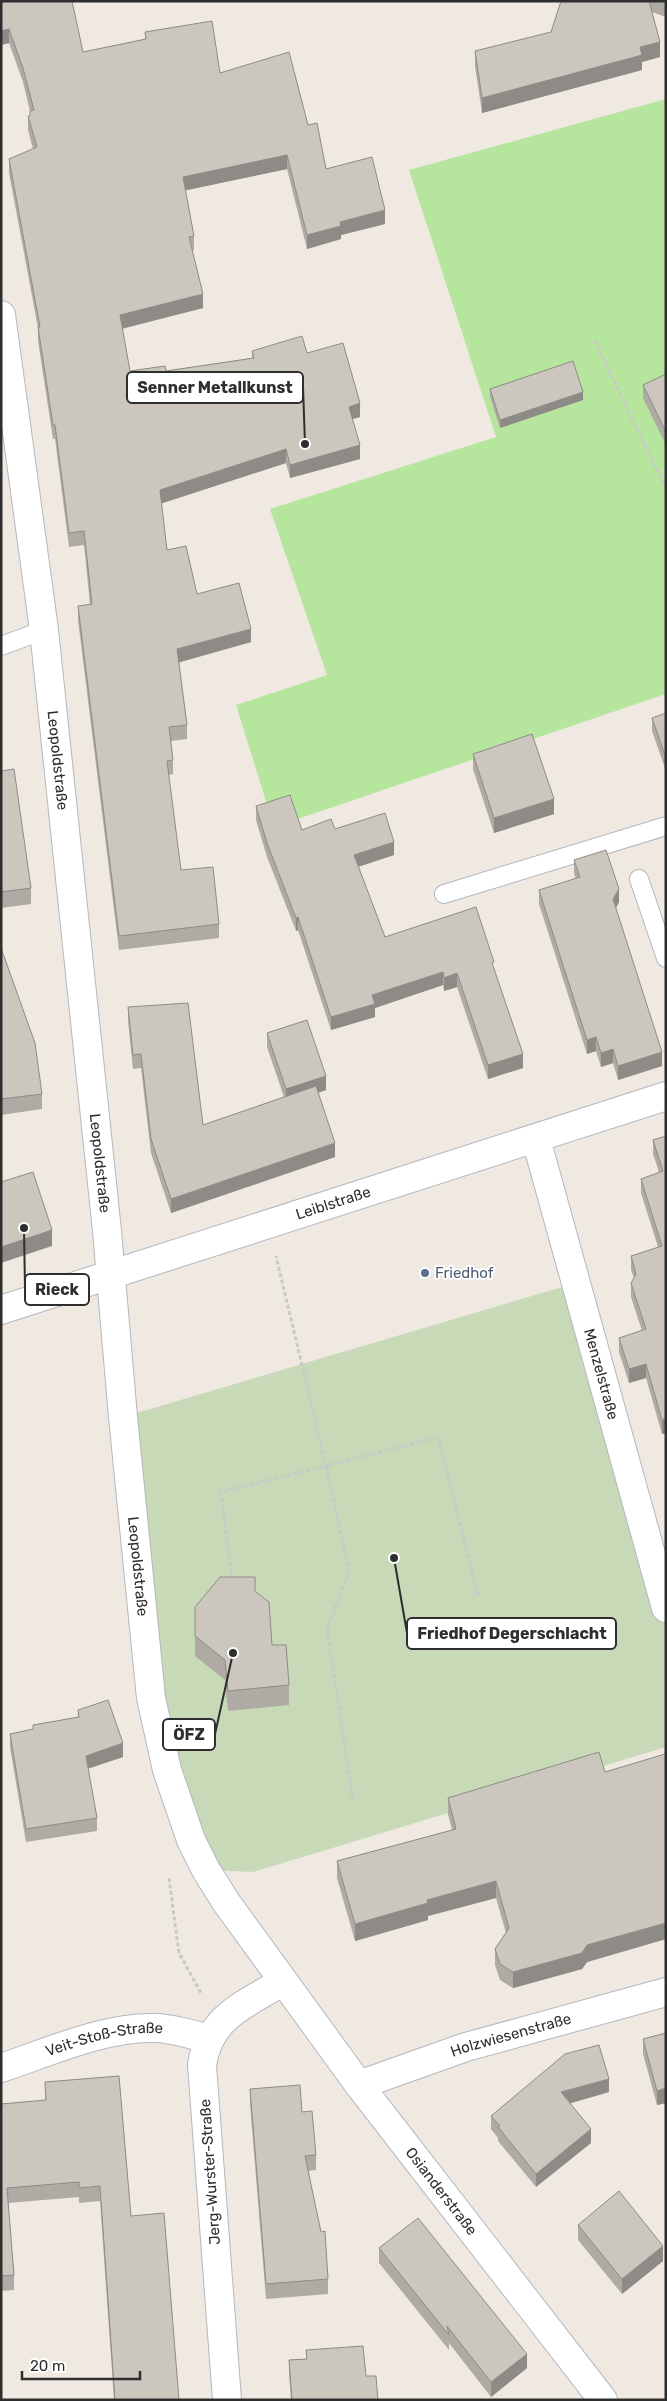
<svg xmlns="http://www.w3.org/2000/svg" width="667" height="2401" viewBox="0 0 667 2401" font-family="Rubik,sans-serif">
  <style>
    .green { fill: #b6e59e }
    .cemetery { fill: #c8d9b8 }
    .lines { fill: none; stroke-linecap: round; stroke-linejoin: round }
    .lane-casing { stroke: #b4b7c1; stroke-width: 20 }
    .street-casing { stroke: #b4b7c1; stroke-width: 30 }
    .secondary-casing { stroke: #b4b7c1; stroke-width: 30 }
    .path { stroke: #c9c9c9; stroke-width: 3; stroke-dasharray: 4 2.5; stroke-linecap: butt }
    .lane { stroke: #fff; stroke-width: 18 }
    .street { stroke: #fff; stroke-width: 28 }
    .secondary { stroke: #fff; stroke-width: 28 }
    .wall { fill: #afaba4 }
    .shaded-wall { fill: #8e8b86 }
    .building { fill: #cbc7bf; stroke: #8e8b86 }
    .service-dot { fill: #5c6f8a; stroke: #fff; stroke-width: 2 }
    .labels { text-anchor: middle; dominant-baseline: central; stroke-width: 4; stroke-linejoin: round; paint-order: stroke }
    .street-label { font-size: 15px; fill: #2e2e2e; stroke: #fff }
    .service-label { font-size: 15px; fill: #4e5e75; stroke: #fff; text-anchor: start }
    .leader { fill: none; stroke: #2e2e2e; stroke-width: 2 }
    .callout-dot { fill: #2e2e2e; stroke: #fff; stroke-width: 2 }
    .callout { fill: #fff; stroke: #2e2e2e; stroke-width: 2 }
    .callout-label { font-size: 16px; text-anchor: middle; font-weight: bold; fill: #2e2e2e }
  </style>
  <rect width="100%" height="100%" fill="#efe9e1"/>
  <path class="green" d="M666,99V694L274,827L236,705L327,675L270,509L496,437L409,170Z"/>
  <path class="cemetery" d="M576,1283L666,1608V1747L253,1872L206,1870L179,1808L123,1417Z"/>
  <g class="lines">
    <defs>
      <path id="lane" d="M1,646L44,630
        M639,879L666,958
        M444,894L666,826"/>
      <g id="street">
        <path id="s1" d="M536,1139L666,1608"/>
        <path id="s2" d="M1,1310L666,1096"/>
        <path id="s3" d="M1,2068C49,2052 106,2026 156,2028C174,2029 191,2034 208,2039"/>
        <path id="s4" d="M359,2085L466,2047L666,1992"/>
      </g>
      <g id="secondary">
        <path id="s5" d="M1,315L44,630L107,1231L123,1417L151,1698L167,1770L191,1840L206,1870L226,1902L359,2085L603,2400"/>
        <path d="M227,2400L202,2065C209,2017 244,2005 282,1982"/>
      </g>
    </defs>
    <use href="#lane" class="lane-casing"/>
    <use href="#street" class="street-casing"/>
    <use href="#secondary" class="secondary-casing"/>
    <path class="path" d="M594,340L666,488
      M232,1579L221,1492L326,1466L276,1256
      M353,1800L327,1629L349,1572L326,1466L438,1437L478,1595
      M169,1878L179,1953L202,1995"/>
    <use href="#lane" class="lane"/>
    <use href="#street" class="street"/>
    <use href="#secondary" class="secondary"/>
  </g>
  <path class="wall" d="M1,1L83,52L145,39V32L220,73L308,125L326,169L385,224L341,235V239L307,249L287,169L185,190L194,236V250H192L203,308L122,329L130,371H166L252,358V351L307,353L360,417L352,419L360,459L290,478L286,463L161,503L167,550L197,594L251,642L179,662L187,725V739L171,741L173,760V774L168,775L181,870L219,924V938L119,950L78,620V606L90,605L84,545L69,547L55,439H53L38,341V328L9,173V159L33,149L28,130V116H30V111L23,82L9,43L1,45Z
    M561,1H666V17L652,12L660,57L642,62V70L482,113L475,66V51L551,32Z
    M666,374V445L643,398V385Z
    M490,389L583,400L500,428L490,397Z
    M666,713V771L652,731V718Z
    M473,754L554,814L494,833L473,769Z
    M1,771L31,888V904L1,908Z
    M256,806L302,830L335,829L394,855L358,867L385,937L494,968L523,1068L488,1079L457,987L444,991L443,985L375,1008V1017L331,1030L298,930L296,931L267,857L256,820Z
    M574,860L619,902L616,908L662,1066L618,1080L613,1063L601,1067L596,1051L587,1054L539,904V890L576,879L574,874Z
    M1,948L42,1094V1109L1,1115Z
    M128,1007L203,1125L284,1097L267,1047V1033L326,1090L318,1093L335,1157L171,1213L151,1153L141,1068L133,1069L128,1021Z
    M666,1136V1433L662,1434L646,1378L629,1383L619,1352V1338L642,1331L631,1297V1283L634,1278L631,1270V1256L658,1247L641,1193V1179L659,1172L653,1154V1140Z
    M255,1591L272,1645L289,1685V1705L228,1711L225,1680L195,1656V1607Z
    M78,1710L123,1757L88,1769L97,1818V1831L26,1842L10,1747V1734L33,1729V1725L78,1717Z
    M666,1757V1939L587,1962L582,1969L513,1988L500,1980L495,1965V1949L506,1933L496,1898L428,1916V1920L355,1941L337,1878V1861L452,1830L448,1814V1798L605,1772Z
    M666,2033V2103L657,2105L643,2054V2039Z
    M45,2082L131,2216L179,2400H114L100,2201L79,2203V2197L8,2203L14,2275V2290L1,2291V2104L45,2100Z
    M250,2089L302,2112L316,2155V2170L308,2171L328,2279V2294L266,2299L250,2104Z
    M609,2092L570,2103L591,2143L536,2187L498,2141V2138L491,2129V2116Z
    M578,2225L663,2261L622,2294L578,2240Z
    M379,2248L527,2368L491,2397L449,2343V2350L379,2263Z
    M306,2350L366,2376L378,2400H291L289,2375V2360L306,2359Z"/>
  <path class="shaded-wall" d="M9,29V43L1,45V31Z
    M660,42V57L642,62V70L482,113V98L640,47Z
    M287,155V169L183,191V177Z
    M385,210V224L341,235V239L307,249V235L340,222Z
    M203,294V308L120,329V315Z
    M583,392V400L500,428V420Z
    M360,403V417L349,420V407Z
    M360,445V459L290,478V465Z
    M286,449V463L160,504V490Z
    M251,629V642L177,663V649Z
    M554,799V814L494,833V818Z
    M394,842V855L354,868V855Z
    M619,889V902L613,913V899Z
    M298,917V930L296,931V918Z
    M443,972V985L375,1008V1017L331,1030V1017L372,995Z
    M457,973V987L444,991V978Z
    M596,1037V1051L587,1054V1040Z
    M613,1049V1063L601,1067V1053Z
    M662,1052V1066L618,1080V1066Z
    M523,1054V1068L488,1079V1065Z
    M326,1076V1090L286,1103V1089Z
    M335,1143V1157L171,1213V1199Z
    M52,1230V1246L1,1263V1247Z
    M646,1364V1378L629,1383V1369Z
    M666,1419V1433L662,1434V1420Z
    M123,1743V1757L86,1769V1756Z
    M496,1881V1898L428,1916V1920L355,1941V1924L427,1900Z
    M666,1923V1939L587,1962L582,1969L513,1988V1972L587,1945Z
    M609,2079V2092L561,2106V2092Z
    M666,2088V2103L657,2105V2091Z
    M591,2129V2143L536,2187V2174Z
    M663,2246V2261L622,2294V2279Z
    M527,2354V2368L491,2397V2382Z"/>
  <path class="building" d="M1,1H72L83,52L146,39L145,32L212,21L220,73L289,52L308,125L317,123L326,169L372,157L385,210L340,222L341,226L307,235L287,155L183,177L194,236L189,237L203,294L120,315L130,371L165,366L166,371L254,358L252,351L302,336L307,353L343,343L360,403L349,407L360,445L290,465L286,449L160,490L167,550L186,546L197,594L239,583L251,629L177,649L187,725L169,727L173,760L167,761L181,870L213,867L219,924L119,936L78,606L92,604L84,531L69,533L55,425H53L38,327H40L9,159L37,147L28,116H30V111L34,110L23,68L9,29L1,31Z
    M561,1H649L660,42L640,47L642,55L482,98L475,51L551,32Z
    M573,361L583,392L500,420L490,389Z
    M666,374V432L643,385Z
    M666,713V758L652,718Z
    M532,734L554,799L494,818L473,754Z
    M14,769L31,888L1,892V771Z
    M290,795L302,830L331,819L335,829L385,813L394,842L354,855L385,937L476,907L494,962L492,963L523,1054L488,1065L457,973L444,978L443,972L372,995L375,1004L331,1017L298,917L296,918L267,843L256,806Z
    M606,850L619,889L613,899L662,1052L618,1066L613,1049L601,1053L596,1037L587,1040L539,890L580,877L574,860Z
    M1,948L35,1043L42,1094L1,1099Z
    M188,1003L203,1125L316,1086L335,1143L171,1199L151,1139L141,1054L133,1055L128,1007Z
    M307,1020L326,1076L286,1089L267,1033Z
    M666,1136V1419L662,1420L646,1364L629,1369L619,1338L646,1329L631,1283L636,1274L631,1256L662,1246L641,1179L663,1171L653,1140Z
    M33,1172L52,1230L1,1247V1182Z
    M220,1577H255V1591L269,1602L272,1645H286L289,1685L228,1691L225,1660L195,1636V1607Z
    M108,1700L123,1743L86,1756L97,1818L26,1829L10,1734L33,1729V1725L79,1717L78,1710Z
    M599,1752L605,1772L665,1754L666,1757V1923L587,1945L582,1953L513,1972L500,1964L495,1949L509,1928L496,1881L427,1900L428,1903L355,1924L337,1861L456,1829L448,1798Z
    M666,2033V2088L657,2091L643,2039Z
    M599,2045L609,2079L561,2092L591,2129L536,2174L498,2127L500,2126L491,2116L565,2054Z
    M119,2076L131,2216L164,2213L179,2400H115L100,2186L79,2188V2182L7,2188L14,2275L1,2276V2104L46,2100L45,2082Z
    M300,2085L302,2112L312,2111L316,2155L305,2156L321,2232L325,2231L328,2279L266,2284L250,2089Z
    M619,2191L663,2246L622,2279L578,2225Z
    M418,2218L527,2354L491,2382L447,2326L449,2335L379,2248Z
    M363,2346L366,2376H376L378,2400H292L289,2360L307,2359L306,2350Z"/>
  <circle class="service-dot" cx="425" cy="1273" r="5"/>
  <g class="labels">
    <g class="street-label">
      <text stroke="none"><textPath href="#s5" startOffset="449">Leopoldstraße</textPath></text>
      <text stroke="none"><textPath href="#s5" startOffset="854">Leopoldstraße</textPath></text>
      <text stroke="none"><textPath href="#s2" startOffset="349">Leiblstraße</textPath></text>
      <text stroke="none"><textPath href="#s1" startOffset="244">Menzelstraße</textPath></text>
      <text stroke="none"><textPath href="#s5" startOffset="1259">Leopoldstraße</textPath></text>
      <text stroke="none"><textPath href="#s4" startOffset="160">Holzwiesenstraße</textPath></text>
      <text stroke="none"><textPath href="#s3" startOffset="108">Veit-Stoß-Straße</textPath></text>
      <text transform="translate(210 2172) rotate(-94)">Jerg-Wurster-Straße</text>
      <text stroke="none"><textPath href="#s5" startOffset="1971">Osianderstraße</textPath></text>
    </g>
    <g class="service-label">
      <text x="435" y="1273">Friedhof</text>
    </g>
  </g>
  <path class="leader" d="M305 444L303 387M24 1228L25 1289M394 1558L407 1633M233 1653L215 1734"/>
  <g class="callout-dot">
    <circle cx="305" cy="444" r="5"/>
    <circle cx="24" cy="1228" r="5"/>
    <circle cx="394" cy="1558" r="5"/>
    <circle cx="233" cy="1653" r="5"/>
  </g>
  <g class="callout">
    <rect x="127" y="372" width="176" height="31" rx="5"/>
    <rect x="25" y="1274" width="64" height="31" rx="5"/>
    <rect x="407" y="1618" width="209" height="31" rx="5"/>
    <rect x="163" y="1719" width="52" height="31" rx="5"/>
  </g>
  <g class="callout-label">
    <text x="215" y="393">Senner Metallkunst</text>
    <text x="57" y="1295">Rieck</text>
    <text x="512" y="1639">Friedhof Degerschlacht</text>
    <text x="189" y="1740">ÖFZ</text>
  </g>
  <rect width="667" height="2401" fill="none" stroke="#2e2e2e" stroke-width="5"/>
  <path d="M22 2371v8h118v-8" fill="none" stroke="#2e2e2e" stroke-width="2.5"/>
  <text x="30" y="2371" font-size="15" fill="#2e2e2e" stroke="#ffffff" stroke-width="4" paint-order="stroke">20 m</text>
</svg>
